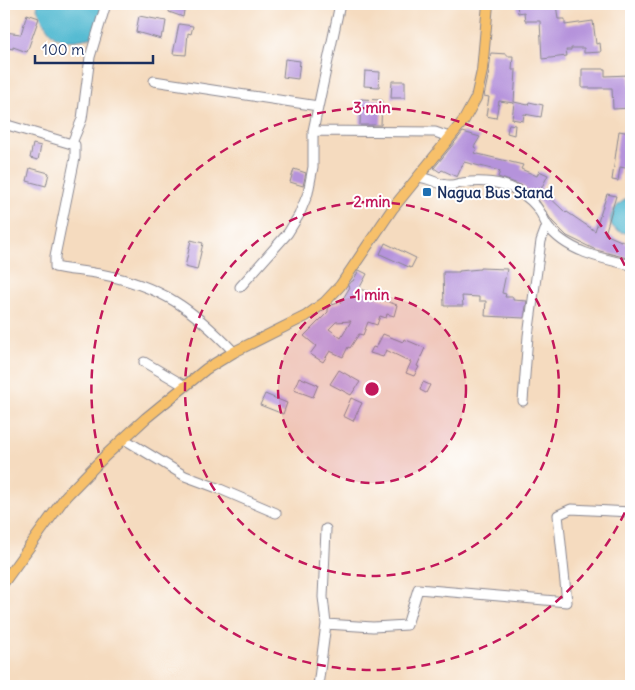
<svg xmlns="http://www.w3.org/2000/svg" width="635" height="690" viewBox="0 0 635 690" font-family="Delius,sans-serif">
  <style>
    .water { fill: #53bad1; stroke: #377498 }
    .building { fill: #b593db; fill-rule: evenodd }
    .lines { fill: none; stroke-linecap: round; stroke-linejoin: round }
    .minor-casing { stroke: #88858e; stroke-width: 11 }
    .major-casing { stroke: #88858e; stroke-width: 12 }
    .minor { stroke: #fff; stroke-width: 9 }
    .major { stroke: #f7c06b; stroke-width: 10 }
    .ring { fill: none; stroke: #c2185b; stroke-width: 2.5; stroke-dasharray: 9 6 }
    .poi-dot { fill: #1f6fb2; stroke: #fff; stroke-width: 2 }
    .labels { text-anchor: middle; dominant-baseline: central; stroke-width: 4; stroke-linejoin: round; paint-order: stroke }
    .poi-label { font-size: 15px; font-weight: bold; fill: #1b2f5e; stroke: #fff; text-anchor: start }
    .centre { fill: #c2185b; stroke: #fff; stroke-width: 2.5 }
    .ring-label { font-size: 15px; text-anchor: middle; font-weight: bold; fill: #c2185b; stroke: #fff; stroke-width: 4; stroke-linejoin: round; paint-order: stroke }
  </style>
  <rect width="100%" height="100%" fill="#fff"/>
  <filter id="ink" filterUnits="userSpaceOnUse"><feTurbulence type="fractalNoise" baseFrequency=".02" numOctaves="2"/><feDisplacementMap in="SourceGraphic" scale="10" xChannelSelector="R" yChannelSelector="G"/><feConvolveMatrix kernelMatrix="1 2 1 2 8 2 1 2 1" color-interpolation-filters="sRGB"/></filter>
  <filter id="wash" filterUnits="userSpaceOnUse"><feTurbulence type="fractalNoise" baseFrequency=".0096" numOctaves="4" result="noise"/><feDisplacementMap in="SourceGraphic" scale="20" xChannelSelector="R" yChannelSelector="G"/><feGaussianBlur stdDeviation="1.12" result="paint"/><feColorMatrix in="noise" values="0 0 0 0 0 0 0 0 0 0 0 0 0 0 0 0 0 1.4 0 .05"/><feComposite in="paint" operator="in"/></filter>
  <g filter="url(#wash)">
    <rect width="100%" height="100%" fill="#f5dbbf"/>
    <path class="water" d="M38,4H106L97,36C60,45 52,43 37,8Z
      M627,199H631V234C626,233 619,232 615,229C603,220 618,202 627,199Z"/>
    <g id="blocks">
      <path class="building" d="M170,4H185L183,17L169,12Z
        M524,4H556L558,19H565V25L593,21L596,44L600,43L601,52L584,53V48H571V50H566L567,56L542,59L540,21H525L524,12L518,13L517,5H524Z
        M27,14L39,18L27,52L13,47V49L4,47V32L21,34Z
        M139,16L166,21L164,33H162L161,39L136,32Z
        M179,24L193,26L191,34L188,33L186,55L173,54Z
        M491,53L507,54V56H513L512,70H516L514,102L528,105L529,102L543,105L541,117L524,114L523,121L512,119L514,103L499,101L496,118L486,116L489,97L484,96L489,72Z
        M285,59L300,61L298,79L283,77Z
        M582,69H605V76L629,75L631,108L613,109L612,88H582Z
        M365,71L380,72L379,87L364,86Z
        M392,81H405V98H391Z
        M361,99L382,100L381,125H360Z
        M509,124L515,125L514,135L507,133Z
        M619,131L631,133V169L620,167L618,181L612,180Z
        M463,132L480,137L474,147L477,149L474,153L523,165L521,169L537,176L539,171L548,175L541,189L566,213L567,212L595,231L607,194L616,196L605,234L621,241V240L631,246V259L596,250L567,236L552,221L537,198L521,185L498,177L500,171L464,162L457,177L442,170L440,172L434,168Z
        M33,144L41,146L38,160L30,158Z
        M30,168L49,173L46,186L27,181Z
        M294,169L306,173L303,186L290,182Z
        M191,240L203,243L197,270L185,267Z
        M385,243L416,258L411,268L380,254Z
        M480,268L507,269L502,293L506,294L505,297H513V300L527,301L524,318L485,316L486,301H479V297L462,296L463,306H444L443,272H459V271L480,269Z
        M359,270L367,274L359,289L374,293L373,296L397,305L394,316L387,314L386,318L380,316L377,325L368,322L363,335L359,334L350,348L348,347L343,357L330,351L323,362L310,354L316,346L304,336L328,312V309L332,305L341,302L350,287L348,286L352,281H353ZM351,321L341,338L329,329L336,322Z
        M383,334L403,342L404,339L425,348L417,366L419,367L414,376L406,373L411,362L386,350L383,357L370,353L373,347L376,348Z
        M339,370L360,382L351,395L330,384Z
        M299,377L318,385L313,397L294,390Z
        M423,382L430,385L426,393L420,390Z
        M265,394L287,403L283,414L260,405Z
        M351,398L362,403L353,421L343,416Z"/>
    </g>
  </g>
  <g filter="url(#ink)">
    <use href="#blocks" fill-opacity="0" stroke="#88858e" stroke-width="1"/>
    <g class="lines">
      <defs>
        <path id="minor" d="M154,81L318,106
          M4,124L75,145V158L55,256V267C69,270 85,271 100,274C161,286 192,308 234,352
          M313,131L435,132L449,137
          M72,143L82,119L90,57L106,4
          M418,177C431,178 439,186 451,185C455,185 459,183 462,183C481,180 502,182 518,191C526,196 535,203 540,212C543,216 544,221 547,225C565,251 602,259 631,265
          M240,287L288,233L299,215L308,193L313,167V131L340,4
          M144,362L185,386
          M523,401L528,336L541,241L547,225
          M124,439L185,476L220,489L276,513
          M326,624L373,627L407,625L418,589L567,602L558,515L571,509L631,512
          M318,686L326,624L323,597L326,529"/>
        <path id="major" d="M4,582L66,496L105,456L146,418L206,369L234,352L306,316L325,302L340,286L393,208L464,120L476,98L482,71L488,4"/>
      </defs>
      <use href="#minor" class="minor-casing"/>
      <use href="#major" class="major-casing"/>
      <use href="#minor" class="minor"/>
      <use href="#major" class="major"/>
    </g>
  </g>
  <circle cx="372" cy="389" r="94" fill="#c2185b" fill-opacity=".12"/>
  <g class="ring">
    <circle cx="372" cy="389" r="94"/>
    <circle cx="372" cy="389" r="187"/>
    <path d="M631 499A281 281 0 1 1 631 279"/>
  </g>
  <rect class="poi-dot" x="422" y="187" width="10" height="10" rx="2.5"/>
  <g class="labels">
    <g class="poi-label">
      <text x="437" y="192">Nagua Bus Stand</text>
    </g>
  </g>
  <circle cx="372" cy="389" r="8" class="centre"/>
  <g class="ring-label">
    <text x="372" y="113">3 min</text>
    <text x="372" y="207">2 min</text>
    <text x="372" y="300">1 min</text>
  </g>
  <rect width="635" height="690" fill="none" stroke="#fff" stroke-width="20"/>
  <path d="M35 55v8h118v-8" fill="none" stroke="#1b2f5e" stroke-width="2.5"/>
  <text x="42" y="55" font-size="15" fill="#1b2f5e" stroke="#ffffff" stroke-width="4" paint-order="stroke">100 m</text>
</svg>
